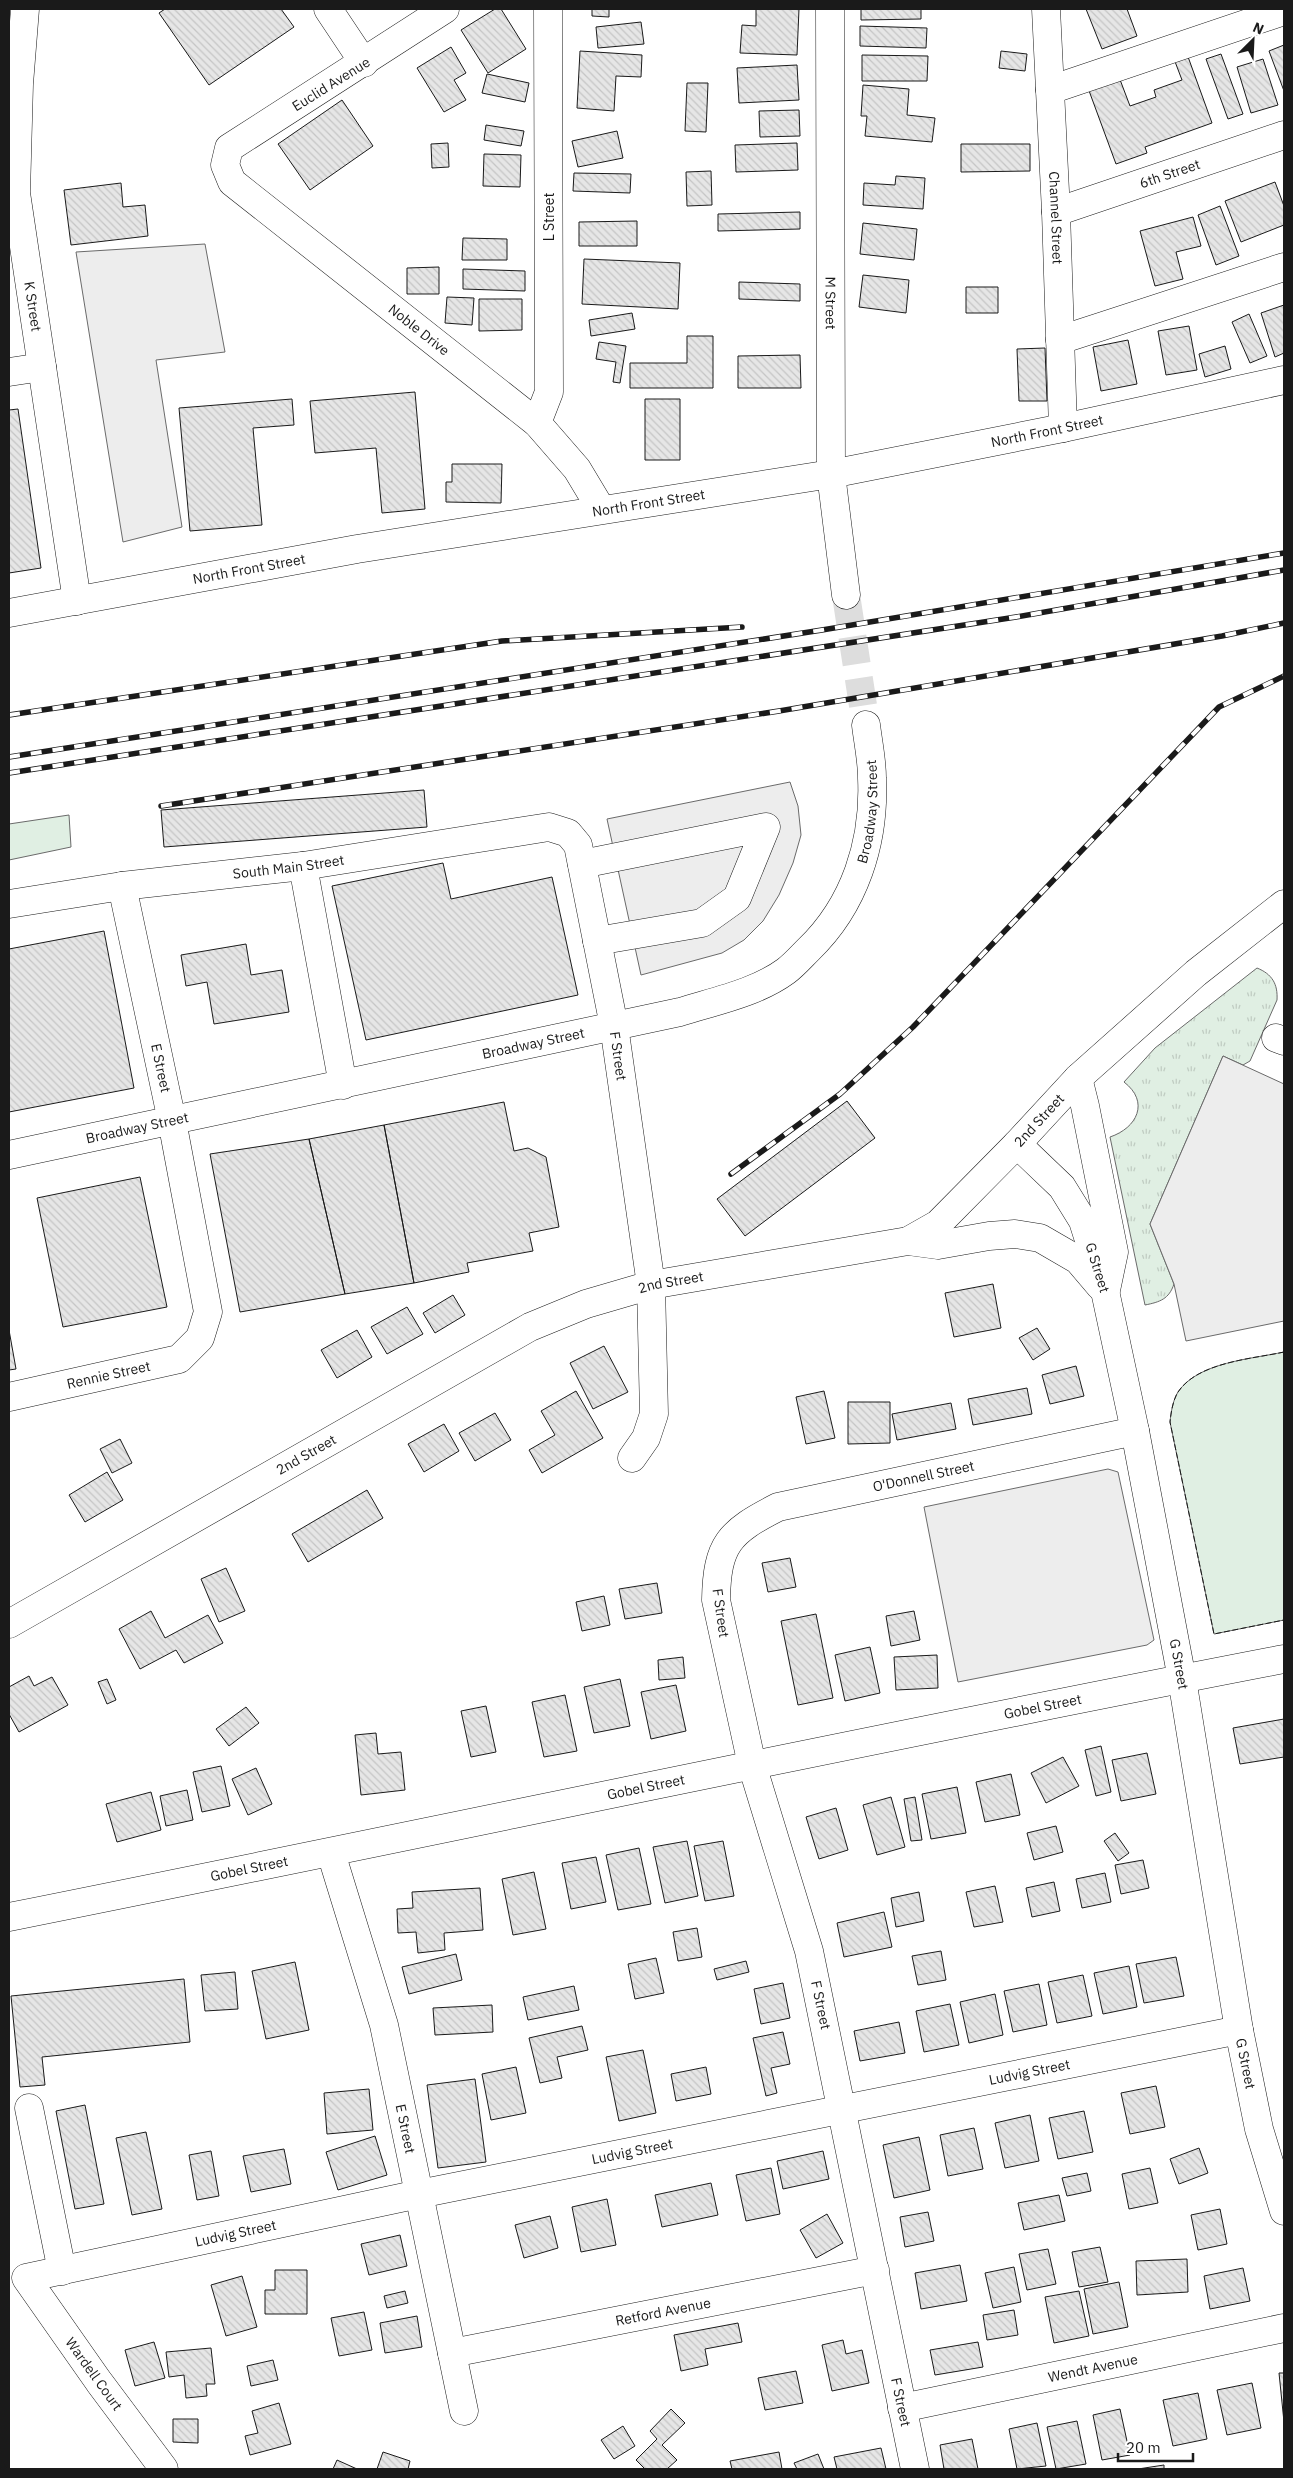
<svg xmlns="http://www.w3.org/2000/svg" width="1293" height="2478" viewBox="0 0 1293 2478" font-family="'IBM Plex Sans',sans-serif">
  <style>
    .grass { fill: url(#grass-tufts); stroke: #6a6a6a }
    .green { fill: #e0efe3; stroke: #6a6a6a }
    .parking { fill: #ededed; stroke: #6a6a6a }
    .building { fill: url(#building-back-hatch); stroke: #1a1a1a }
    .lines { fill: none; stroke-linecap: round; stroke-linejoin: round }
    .minor-tunnel { stroke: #ddd; stroke-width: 28; stroke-dasharray: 28 14; stroke-linecap: butt }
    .minor-casing { stroke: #1a1a1a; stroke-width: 29 }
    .minor { stroke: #fff; stroke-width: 28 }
    .rail-casing { stroke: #1a1a1a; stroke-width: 5.5 }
    .rail { stroke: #fff; stroke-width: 4; stroke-dasharray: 11; stroke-linecap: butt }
    .fence { stroke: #1a1a1a; stroke-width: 1; stroke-dasharray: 6 2.5; stroke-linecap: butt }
    .labels { text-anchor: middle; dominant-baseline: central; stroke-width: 4; stroke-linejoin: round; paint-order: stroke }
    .street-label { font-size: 14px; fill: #1a1a1a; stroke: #fff }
  </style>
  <defs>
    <pattern id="grass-tufts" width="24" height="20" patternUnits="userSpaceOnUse" patternTransform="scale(1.25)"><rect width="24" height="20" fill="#e0efe3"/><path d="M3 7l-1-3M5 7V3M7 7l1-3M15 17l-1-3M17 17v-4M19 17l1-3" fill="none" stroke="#c0ccc2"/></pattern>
    <pattern id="building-back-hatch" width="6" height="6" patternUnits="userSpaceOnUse" patternTransform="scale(1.25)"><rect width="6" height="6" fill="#e6e6e6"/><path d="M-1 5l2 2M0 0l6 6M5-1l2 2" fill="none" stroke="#c5c5c5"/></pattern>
  </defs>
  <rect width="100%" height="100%" fill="#fff"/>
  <path class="grass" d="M1257,968C1272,974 1278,984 1277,1000L1250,1061L1243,1065L1223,1056L1150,1224L1174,1284C1169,1299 1160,1302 1145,1305L1110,1137C1137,1128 1150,1102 1124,1082L1155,1048Z"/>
  <path class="green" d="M69,815L71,847L9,860V824Z
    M1284,1352V1620L1214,1634L1170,1422C1171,1412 1173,1400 1178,1392C1198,1362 1252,1359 1284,1352Z"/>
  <path class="parking" d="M205,244L225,352L156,360L182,527L123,542L76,252Z
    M790,782L798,806L801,835L793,863L779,895L763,921L744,940L722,953L641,975L607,819Z
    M1223,1056L1284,1084V1321L1186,1341L1174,1284L1150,1224Z
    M1108,1469L1118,1472L1154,1640L1147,1645L958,1682L924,1507Z"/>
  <path class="building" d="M165,9H281L294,27L209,85L159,13Z
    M495,9H501L526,49L488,73L461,30Z
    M592,9H609V17L592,16Z
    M756,9H799L797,55L740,53L742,25L756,26Z
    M861,9H921V19L861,20Z
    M1086,9H1127L1137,36L1102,49Z
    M641,22L644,44L598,48L596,27Z
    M860,26L927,28L926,48L860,46Z
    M1284,45V91L1269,51Z
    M451,47L466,73L454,80L466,100L444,112L417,68Z
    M580,51L642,55L641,77L616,76L614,111L577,108Z
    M1001,51L1027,54L1025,71L999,68Z
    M1187,54L1212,123L1145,147L1147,153L1116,164L1088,88L1119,77L1130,106L1156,97L1154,90L1182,80L1174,59Z
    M1221,54L1243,114L1228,119L1206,59Z
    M862,55L928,56L927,81H862Z
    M1263,59L1278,105L1251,113L1237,67Z
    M797,65L799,100L739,103L737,68Z
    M487,74L529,83L525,102L482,93Z
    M687,83H708L706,132L685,131Z
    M863,85L909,89L907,115L935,118L932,142L865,136L867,116H861Z
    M342,100L373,146L310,190L278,144Z
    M799,110L800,136L760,137L759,111Z
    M486,125L524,131L521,146L484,140Z
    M617,131L623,158L578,167L572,141Z
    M448,143L449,167L432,168L431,144Z
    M797,143L798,170L736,172L735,145Z
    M961,144H1030V171L961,172Z
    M484,154L521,155L520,187L483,186Z
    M711,171L712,205L687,206L686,172Z
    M574,173L631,174L630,193L573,191Z
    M896,176L925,178L923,209L863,205L864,183L895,185Z
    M1275,182L1284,206V225L1241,242L1225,201Z
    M121,183L123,207L145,205L148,236L71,245L64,190Z
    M1220,206L1239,256L1216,265L1198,215Z
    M800,212V229L718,231V214Z
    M1193,217L1201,246L1176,252L1183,279L1155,286L1140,231Z
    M637,221V246H579V222Z
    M863,223L917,229L914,260L860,254Z
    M463,238L507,239V260H462Z
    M584,259L680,263L678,309L582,304Z
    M439,267V294H407V268Z
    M463,269L525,271V291L463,289Z
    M863,275L909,280L906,313L859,307Z
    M739,282L800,284V301L739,299Z
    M966,287H998V313H966Z
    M447,297L474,298L472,325L445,323Z
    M479,299H522V330L479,331Z
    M1284,305V353L1275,357L1261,313Z
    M632,313L635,329L591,336L589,320Z
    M1249,314L1267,356L1250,363L1232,322Z
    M1189,326L1197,370L1166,375L1158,331Z
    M687,336H713V388H630V363H687Z
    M1128,340L1137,384L1101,391L1093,347Z
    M599,342L626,346L620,383L613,382L616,362L596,359Z
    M1225,346L1231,369L1205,377L1199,354Z
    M1045,348L1047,401H1019L1017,349Z
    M800,355L801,388H738V356Z
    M415,392L425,509L382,513L376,448L315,453L310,401Z
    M292,399L294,425L253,428L262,525L190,531L179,408Z
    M645,399H680V460H645Z
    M18,409L41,568L9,573V410Z
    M452,464H502L501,503L446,502V482H452Z
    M424,790L427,827L164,847L161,810Z
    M443,863L451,899L552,877L578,995L366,1040L332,886Z
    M104,931L134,1088L9,1112V949Z
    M246,944L251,975L282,970L289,1012L214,1024L207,982L186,986L181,955Z
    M847,1101L875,1138L745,1236L717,1199Z
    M504,1102L514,1151L528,1148L546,1157L559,1227L529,1233L533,1251L467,1263L469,1272L414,1283L384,1125Z
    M384,1125L414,1283L345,1294L309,1139Z
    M309,1139L345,1294L240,1312L210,1154Z
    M140,1177L167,1307L63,1327L37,1198Z
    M993,1284L1001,1328L954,1337L945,1293Z
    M453,1295L465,1315L435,1333L423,1313Z
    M407,1307L423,1334L387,1354L371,1327Z
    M1037,1328L1050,1349L1033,1360L1019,1338Z
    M9,1330L16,1369L9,1370Z
    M357,1330L372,1357L337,1378L321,1350Z
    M604,1346L628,1392L593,1409L570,1363Z
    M1076,1366L1084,1396L1050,1404L1042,1375Z
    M1027,1388L1032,1414L973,1425L968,1399Z
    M576,1391L603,1438L542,1473L529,1450L555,1435L541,1411Z
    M824,1391L835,1438L806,1444L796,1397Z
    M848,1402H890V1443L848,1444Z
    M951,1403L956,1429L897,1440L892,1414Z
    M495,1413L511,1440L475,1461L459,1433Z
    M444,1424L459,1451L424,1472L408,1444Z
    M120,1439L132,1463L112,1473L100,1449Z
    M107,1472L123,1500L85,1522L69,1495Z
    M367,1490L383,1518L308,1562L292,1534Z
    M790,1558L796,1587L768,1592L762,1563Z
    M226,1568L245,1611L219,1622L201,1579Z
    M657,1583L662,1613L625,1619L619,1589Z
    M604,1596L610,1625L582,1631L576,1602Z
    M151,1611L165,1638L208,1615L223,1643L184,1663L176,1650L140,1669L119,1629Z
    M914,1611L920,1640L891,1646L886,1616Z
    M816,1614L833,1698L798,1705L781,1621Z
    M870,1647L880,1693L845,1701L835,1655Z
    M937,1655L938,1688L896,1690L894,1657Z
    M683,1657L685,1678L659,1680L658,1660Z
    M29,1676L34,1686L52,1677L68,1705L19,1732L9,1714V1687Z
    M107,1679L116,1700L107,1704L98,1682Z
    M620,1679L630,1726L594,1733L584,1687Z
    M676,1685L686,1731L651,1739L641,1692Z
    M565,1695L577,1751L544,1757L532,1702Z
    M486,1706L496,1752L471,1757L461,1711Z
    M246,1707L259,1723L229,1746L216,1729Z
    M1284,1719V1757L1240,1764L1233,1728Z
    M376,1733L378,1754L401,1752L405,1790L361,1795L355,1735Z
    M1101,1746L1111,1792L1096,1796L1085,1750Z
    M1147,1753L1156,1794L1121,1801L1112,1760Z
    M1063,1757L1079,1786L1046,1803L1031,1773Z
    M221,1766L230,1806L202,1812L193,1772Z
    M256,1768L272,1804L248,1815L232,1779Z
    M1011,1774L1020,1815L985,1822L976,1782Z
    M957,1787L966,1833L931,1839L922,1794Z
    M187,1790L193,1820L166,1826L160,1796Z
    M151,1792L161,1830L117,1842L106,1804Z
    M891,1797L905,1847L877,1855L863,1805Z
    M915,1797L922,1840L911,1841L904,1799Z
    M836,1808L848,1850L819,1859L806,1817Z
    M1056,1826L1063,1852L1034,1860L1027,1833Z
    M1115,1833L1129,1853L1118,1861L1104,1841Z
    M687,1841L698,1896L665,1903L653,1847Z
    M723,1841L734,1896L705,1901L694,1846Z
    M639,1848L651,1904L618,1910L606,1855Z
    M596,1857L606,1902L571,1909L562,1863Z
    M1143,1860L1149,1888L1121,1894L1115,1865Z
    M534,1872L546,1929L513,1935L502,1879Z
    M1105,1873L1111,1902L1082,1908L1076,1879Z
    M1054,1882L1060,1911L1032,1917L1026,1888Z
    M995,1886L1003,1922L974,1927L966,1892Z
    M480,1888L483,1930L444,1933L445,1950L418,1953L416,1932L398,1933L397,1909L413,1908L412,1892Z
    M919,1892L924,1921L896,1927L891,1898Z
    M884,1912L892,1947L844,1957L837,1923Z
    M697,1928L702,1957L678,1961L673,1932Z
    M941,1951L946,1980L918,1985L912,1956Z
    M456,1954L462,1980L409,1994L402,1967Z
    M1176,1957L1184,1996L1144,2003L1136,1964Z
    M656,1958L664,1993L635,1999L628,1964Z
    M746,1961L749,1972L717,1980L714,1969Z
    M295,1962L309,2030L266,2039L252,1971Z
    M1129,1966L1137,2007L1103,2014L1094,1973Z
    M235,1972L238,2009L205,2011L201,1975Z
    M1083,1975L1092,2016L1057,2023L1048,1982Z
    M184,1979L190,2042L42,2057L45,2085L20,2087L11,1996Z
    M783,1983L790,2018L761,2024L754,1989Z
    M1039,1984L1047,2025L1013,2032L1004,1991Z
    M574,1986L579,2010L528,2020L523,1997Z
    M995,1994L1003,2035L969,2043L960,2002Z
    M950,2004L959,2045L924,2052L916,2011Z
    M492,2005L493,2032L435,2035L433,2008Z
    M899,2022L905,2053L860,2061L854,2031Z
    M582,2026L588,2050L557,2057L562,2078L540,2083L529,2038Z
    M783,2032L790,2064L771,2068L777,2093L766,2096L753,2038Z
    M643,2050L656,2113L619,2121L606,2057Z
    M516,2067L526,2113L491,2120L482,2074Z
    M706,2067L711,2094L676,2101L671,2074Z
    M475,2079L486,2162L438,2168L427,2085Z
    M1156,2086L1165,2127L1130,2134L1121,2093Z
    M369,2089L373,2130L327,2134L324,2093Z
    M85,2105L104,2204L75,2209L56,2111Z
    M1084,2111L1093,2152L1058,2159L1049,2118Z
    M1030,2115L1039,2161L1005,2168L995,2123Z
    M974,2128L983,2169L948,2176L940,2135Z
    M146,2132L162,2209L132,2215L116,2138Z
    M375,2136L387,2175L338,2190L326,2152Z
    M919,2137L930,2190L894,2198L883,2145Z
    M1199,2148L1208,2173L1179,2184L1170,2159Z
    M284,2149L291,2184L251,2192L243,2156Z
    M211,2151L219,2196L197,2200L189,2155Z
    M823,2151L829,2179L783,2189L777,2161Z
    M771,2168L780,2214L746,2221L736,2175Z
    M1150,2168L1158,2203L1129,2209L1122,2174Z
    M1087,2173L1091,2191L1067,2196L1062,2178Z
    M711,2183L718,2215L662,2227L655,2195Z
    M1059,2195L1065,2221L1024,2230L1018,2203Z
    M607,2199L616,2245L581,2252L572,2207Z
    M1220,2209L1227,2244L1198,2250L1191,2215Z
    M928,2212L934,2241L905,2247L900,2217Z
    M827,2214L843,2243L816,2258L800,2230Z
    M550,2216L558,2248L524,2258L515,2225Z
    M400,2235L407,2266L369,2275L361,2244Z
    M1100,2247L1108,2282L1079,2287L1072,2252Z
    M1048,2249L1056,2284L1027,2290L1019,2254Z
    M1187,2259L1188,2292L1137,2295L1136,2261Z
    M960,2265L967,2301L921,2309L915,2273Z
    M1014,2267L1021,2302L993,2308L985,2273Z
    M1243,2268L1250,2301L1210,2309L1204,2276Z
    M275,2270H307V2314H265V2290H275Z
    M242,2276L257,2327L226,2336L211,2285Z
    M1119,2282L1128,2327L1093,2334L1084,2289Z
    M405,2291L408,2303L387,2308L384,2296Z
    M1079,2291L1089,2336L1054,2343L1045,2297Z
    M1014,2310L1018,2335L987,2340L983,2315Z
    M364,2312L372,2350L339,2356L331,2318Z
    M417,2316L422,2347L385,2353L380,2323Z
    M738,2323L742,2342L705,2349L708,2365L681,2371L674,2335Z
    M843,2340L846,2354L862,2350L869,2383L832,2391L822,2345Z
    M154,2342L165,2378L135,2386L125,2350Z
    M978,2342L983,2367L935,2375L930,2350Z
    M211,2348L215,2384H206L207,2396L186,2398L184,2375L169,2377L166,2352Z
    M273,2360L278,2380L251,2386L247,2366Z
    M796,2371L803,2403L765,2410L758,2378Z
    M1279,2373H1284V2422Z
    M1252,2383L1261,2428L1227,2435L1217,2390Z
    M1198,2393L1207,2439L1173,2446L1163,2400Z
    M279,2403L291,2444L250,2455L245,2436L258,2433L252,2411Z
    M671,2409L685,2423L662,2445L677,2460L667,2469H645L636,2460L657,2439L650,2431Z
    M1120,2409L1130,2455L1102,2460L1093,2415Z
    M173,2419H198V2443L173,2442Z
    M1077,2421L1086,2464L1056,2469L1047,2427Z
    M1037,2423L1046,2466L1017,2469L1009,2429Z
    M623,2426L635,2446L614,2459L601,2440Z
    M972,2439L978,2469H944L940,2445Z
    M881,2448L886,2469H837L834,2457Z
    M383,2452L410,2461L408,2469H377Z
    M779,2452L782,2469H732L730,2461Z
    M818,2454L824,2469H797L794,2463Z
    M337,2460L357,2469H333Z
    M1164,2465V2469H1138Z"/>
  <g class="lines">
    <path class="minor-tunnel" d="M846,595L866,725"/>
    <defs>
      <g id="minor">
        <path id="s1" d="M25,9L19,84L16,193L77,601"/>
        <path d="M328,9L364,63"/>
        <path id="s2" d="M445,9L229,148L225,165L232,182L537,423L577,469L601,509"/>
        <path id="s3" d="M830,9L831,474L846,595"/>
        <path id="s4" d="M1046,9L1056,212L1063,428"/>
        <path d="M1050,90L1284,11"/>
        <path id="s5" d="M1056,212L1284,135"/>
        <path d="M1060,340L1284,267"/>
        <path d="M9,372L42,367"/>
        <path d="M537,423L549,392L548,9"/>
        <path id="s6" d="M9,613L357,549L831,474L1063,428L1284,380"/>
        <path d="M582,864L766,827L737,898L702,923L597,941"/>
        <path d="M303,866L343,1085"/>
        <path id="s7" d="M9,904L122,886L303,866L549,827L568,833L578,845L614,1026L651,1285L654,1414L646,1438L632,1458"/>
        <path d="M1276,1038L1284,1041"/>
        <path d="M1078,1078L1085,1106L1114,1252L1106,1290"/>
        <path id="s8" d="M1017,1144L1062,1187L1083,1221L1105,1291L1135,1431L1182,1679L1239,2030L1259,2129L1284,2211"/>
        <path id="s9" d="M9,1155L680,1012C715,1001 756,993 786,971C794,965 801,957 808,950C855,905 875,842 872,778C872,760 868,742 866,725"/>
        <path d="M908,1241L938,1245L989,1236L1015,1234L1040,1238L1078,1260L1100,1286"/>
        <path id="s10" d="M9,1397L179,1359L200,1338L208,1312L172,1121L122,886"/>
        <path id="s11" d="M9,1624L530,1327L586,1304L651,1285L908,1241L938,1224L1017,1144L1078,1078L1196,973L1284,904"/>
        <path id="s12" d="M331,1853L384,2025L464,2411"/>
        <path id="s13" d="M9,1917C434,1832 858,1741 1284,1659"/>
        <path d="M29,2108L62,2271"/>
        <path id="s14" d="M452,2353L875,2270"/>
        <path id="s15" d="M902,2408L1284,2328"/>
        <path id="s16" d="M164,2469L99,2382L26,2278L419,2194L1239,2030"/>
        <path id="s17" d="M915,2469L809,1951L752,1765L716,1600C717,1544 729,1532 778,1507L1135,1431"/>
      </g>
    </defs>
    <use href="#minor" class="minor-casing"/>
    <use href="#minor" class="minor"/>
    <defs>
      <path id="rail" d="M9,715L502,641L742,627
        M9,757L822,630L1284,553
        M9,773L1016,617L1284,570
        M161,806L779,711L1222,636L1284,623
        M731,1174L840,1094L913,1027L1219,707L1284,676"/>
    </defs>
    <use href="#rail" class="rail-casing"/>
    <use href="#rail" class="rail"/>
    <path class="fence" d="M1284,1352C1252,1359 1198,1362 1178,1392C1173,1400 1171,1412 1170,1422L1214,1634L1284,1620"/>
  </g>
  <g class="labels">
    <g class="street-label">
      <text transform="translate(331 84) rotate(-32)">Euclid Avenue</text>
      <text stroke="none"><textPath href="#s5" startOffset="120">6th Street</textPath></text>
      <text transform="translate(549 217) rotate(-90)">L Street</text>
      <text stroke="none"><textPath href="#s4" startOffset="209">Channel Street</textPath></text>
      <text stroke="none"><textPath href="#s3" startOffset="294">M Street</textPath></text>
      <text stroke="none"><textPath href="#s1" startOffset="299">K Street</textPath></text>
      <text stroke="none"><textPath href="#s2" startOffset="531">Noble Drive</textPath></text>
      <text stroke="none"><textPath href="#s6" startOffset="1054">North Front Street</textPath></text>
      <text stroke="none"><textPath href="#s6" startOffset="649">North Front Street</textPath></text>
      <text stroke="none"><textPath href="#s6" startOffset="244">North Front Street</textPath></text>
      <text stroke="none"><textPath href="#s9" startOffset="986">Broadway Street</textPath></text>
      <text stroke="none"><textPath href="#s7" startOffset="282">South Main Street</textPath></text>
      <text stroke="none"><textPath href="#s9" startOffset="536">Broadway Street</textPath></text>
      <text stroke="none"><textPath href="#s7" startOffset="796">F Street</textPath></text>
      <text transform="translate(161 1068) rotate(78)">E Street</text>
      <text stroke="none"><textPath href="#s11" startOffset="1168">2nd Street</textPath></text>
      <text stroke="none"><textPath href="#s9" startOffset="131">Broadway Street</textPath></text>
      <text stroke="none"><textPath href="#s8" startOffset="151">G Street</textPath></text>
      <text stroke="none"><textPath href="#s11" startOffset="748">2nd Street</textPath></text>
      <text stroke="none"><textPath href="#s10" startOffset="102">Rennie Street</textPath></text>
      <text stroke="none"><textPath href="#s11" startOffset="342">2nd Street</textPath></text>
      <text stroke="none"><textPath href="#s17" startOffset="1162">O'Donnell Street</textPath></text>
      <text transform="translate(721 1613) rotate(82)">F Street</text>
      <text stroke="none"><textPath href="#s8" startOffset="556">G Street</textPath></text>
      <text stroke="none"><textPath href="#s13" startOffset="1055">Gobel Street</textPath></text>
      <text stroke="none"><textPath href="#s13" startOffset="650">Gobel Street</textPath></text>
      <text stroke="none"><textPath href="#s13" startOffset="245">Gobel Street</textPath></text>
      <text transform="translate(821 2005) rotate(78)">F Street</text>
      <text stroke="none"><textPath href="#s8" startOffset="961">G Street</textPath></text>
      <text stroke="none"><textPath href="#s16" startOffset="1260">Ludvig Street</textPath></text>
      <text stroke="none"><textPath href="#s12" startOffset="286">E Street</textPath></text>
      <text stroke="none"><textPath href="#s16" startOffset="855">Ludvig Street</textPath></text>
      <text stroke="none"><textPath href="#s16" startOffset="450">Ludvig Street</textPath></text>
      <text stroke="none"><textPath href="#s14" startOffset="215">Retford Avenue</textPath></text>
      <text stroke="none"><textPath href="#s15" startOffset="195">Wendt Avenue</textPath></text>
      <text transform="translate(94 2374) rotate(54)">Wardell Court</text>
      <text transform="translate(901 2402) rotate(78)">F Street</text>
    </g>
  </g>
  <rect width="1293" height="2478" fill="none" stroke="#1a1a1a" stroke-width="20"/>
  <g transform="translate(1253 40) rotate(24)" stroke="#ffffff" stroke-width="4" paint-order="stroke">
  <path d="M0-4L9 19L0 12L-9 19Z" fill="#1a1a1a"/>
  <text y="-8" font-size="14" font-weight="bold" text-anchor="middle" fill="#1a1a1a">N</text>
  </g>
  <path d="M1118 2453v8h75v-8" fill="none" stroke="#1a1a1a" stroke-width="2.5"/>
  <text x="1126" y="2453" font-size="15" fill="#1a1a1a" stroke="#ffffff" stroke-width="4" paint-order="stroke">20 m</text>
</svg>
